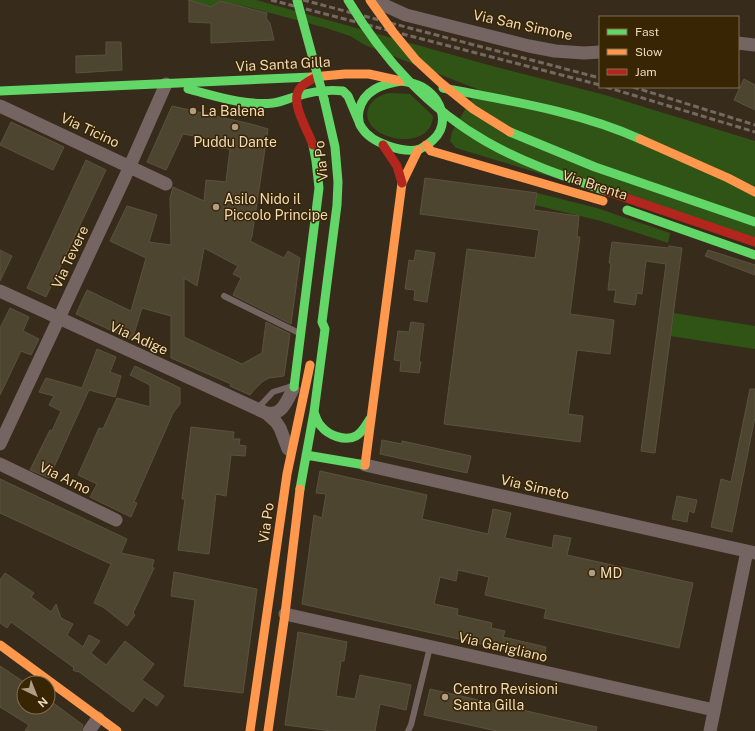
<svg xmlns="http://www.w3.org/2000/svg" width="755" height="731" viewBox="0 0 755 731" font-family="'Public Sans',sans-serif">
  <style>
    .green { fill: #2f5416 }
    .building { fill: #4e4531; stroke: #5a523e }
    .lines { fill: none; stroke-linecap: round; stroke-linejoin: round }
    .lane { stroke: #746562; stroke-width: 6 }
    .street { stroke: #746562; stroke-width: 13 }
    .fast { stroke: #63d668; stroke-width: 9 }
    .slow { stroke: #ff974d; stroke-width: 9 }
    .jam { stroke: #b3261e; stroke-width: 9 }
    .rail { stroke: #746860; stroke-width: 3; stroke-dasharray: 6 3; stroke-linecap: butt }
    .fast-bridge { stroke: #63d668; stroke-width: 9 }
    .slow-bridge { stroke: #ff974d; stroke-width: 9 }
    .jam-bridge { stroke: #b3261e; stroke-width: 9 }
    .poi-dot { fill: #af9d84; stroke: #382504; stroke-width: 1.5 }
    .labels { text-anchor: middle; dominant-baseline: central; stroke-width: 3; stroke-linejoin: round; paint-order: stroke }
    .street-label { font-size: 14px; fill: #efdabc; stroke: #382504 }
    .poi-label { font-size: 14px; fill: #efdabc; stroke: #382504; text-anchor: start }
  </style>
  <rect width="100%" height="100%" fill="#372c1b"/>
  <path class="green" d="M187,0H256L496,67L605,95L755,141V247L572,183L456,148L450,141L452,132L477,89L365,45L350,36L326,28L252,8L220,1L211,7Z
    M389,93L410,94L433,116C431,155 359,139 368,109C372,99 380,95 389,93Z
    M537,193L597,208L670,233L668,243L601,221L535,205Z
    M673,313L755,326V349L670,336Z"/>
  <path class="building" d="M189,0L211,7L220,1L267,13L266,18L270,23L274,40L211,43V23L189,22Z
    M106,42H121L122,70L76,73V56L106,55Z
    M744,79L755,85V110L734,100Z
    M172,106L251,124L268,129L252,236L250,241L284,258L288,251L300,258L291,324L233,295L241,278L233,274L238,266L204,248L197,286L184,278V337L242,364L262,353L266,322L290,334L284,376L269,378L262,382L254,390L250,395L230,386L231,384L171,358V316L142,308L132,340L76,314L87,290L131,311L146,258L110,241L127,206L157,215L149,242L171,245L170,198L173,187L204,201L206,180L226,182L230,149L211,147V139L183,134L166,170L147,162Z
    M11,122L64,147L53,170L0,145Z
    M86,160L106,170L46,297L27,288Z
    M425,178L537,193L534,210L579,216L577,237H580L570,314L614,320L610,354L577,350L568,414L583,416L580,442L444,424L467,249L535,258L539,230L420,214Z
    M612,242L668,248L669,246L682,248L655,453L641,451L666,264L646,261L642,294L637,293L635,305L614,302L616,290H608L611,263H609Z
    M0,250L12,256L0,281Z
    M416,250L435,253L427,302L414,300L415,290L405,289L409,260L414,261Z
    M708,250L755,265V275L705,256Z
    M10,308L29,317L23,331L39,339L31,355L21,351L0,395V328Z
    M411,322L424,324L419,362H421L419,373L400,371L401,361L394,360L398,331L409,332Z
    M97,349L116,357L110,372L121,376L115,397L89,390L49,478L30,470L50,430L52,431L61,411L49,405L54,396L39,392L46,378L82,388Z
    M135,366L180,388V404L173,413L134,502L137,503L131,517L90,497L97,484L78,475L99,428L103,429L117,398L150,407V385L130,375Z
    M750,389H755V417L732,532L711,527L721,479L731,482Z
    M191,427L234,432L233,439H240L239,445L246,446L245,456L231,455L226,496L216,494L209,554L178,550L185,499H182Z
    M382,440L402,444V441L471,456L467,473L380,454Z
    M320,471L427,495L422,519L488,534L493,509L511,513L505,538L552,548L554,535L571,538L567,555L693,583L679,648L544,618L546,609L485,595L489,577L458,570L456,581L440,577L434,604L458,609L457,615L492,623L491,628L505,631L503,637L546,647L544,658L302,604L314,515L322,518L326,494L316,493Z
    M0,479L127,539L121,553L154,560L152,567L154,568L133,613L135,615L127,626L103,607L94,603L111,564L0,513Z
    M677,496L697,500L694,513L689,511L687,522L672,519Z
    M174,572L257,589L243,693L184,686L195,600L171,596Z
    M5,573L34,593L31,597L51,612L56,604L61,618L73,624L67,635L83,647L89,635L100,641L91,653L106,665L125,641L154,664L142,680L164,696L157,706L144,697L133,712L78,671L77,672L73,670L74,667H73L11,622L7,628L0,623V580Z
    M298,632L347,642L344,661H341L336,696L355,699L360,675L411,685L406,710L380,704L375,731H332L285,725Z
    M0,666L24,682V707H48V699L83,725L81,731H25L29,725L0,707Z
    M430,689L597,727L596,731H497L424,715Z"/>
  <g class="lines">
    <path class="lane" d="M224,296L299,333
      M257,409L273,392L292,386
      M408,731L411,725L430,647"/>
    <path class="street" d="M373,0L406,15L529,46L555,51L584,53L600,52
      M738,43L755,45
      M0,106L166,184
      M0,291L266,413C282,416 287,401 293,389
      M266,413L276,422L280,428L288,449
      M0,444L125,177L166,84
      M0,464L116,520
      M365,465L755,553
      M285,614L714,710
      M89,731L98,718
      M710,731L747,551"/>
    <path class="fast" d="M401,81C408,82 415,83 422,87C441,98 451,123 433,140C429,144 424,147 420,149C404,154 371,143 362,128C358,123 358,117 359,111C363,90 383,84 401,81Z
      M443,88C509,101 578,111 640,139
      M188,89C216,96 244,106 273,103C281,102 287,99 294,97C310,92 327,89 343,91L348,96L359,122
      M0,91L312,77
      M627,210L755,255
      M294,387L319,188L316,161L313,145
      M314,412C316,417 317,422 321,426C328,435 345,442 356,436C362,433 366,425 370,419
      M306,455L365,465
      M300,489L314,412L325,329L322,322L337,205L338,182L335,147L324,99"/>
    <path class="slow" d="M312,77L345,74H369L401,81
      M640,139L728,178L755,192
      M426,145L431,151L603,201
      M365,465L402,183L418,150
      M0,645L117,731
      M250,731L287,474L310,365
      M268,731L285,614L300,489"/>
    <path class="jam" d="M313,145C308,130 289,102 300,88C304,83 311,80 316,77
      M383,145L397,166L402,183"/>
    <path class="rail" d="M271,0L600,85
      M303,0L600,78
      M606,87L755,132
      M633,87L755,125"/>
    <path class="fast-bridge" d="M297,0L324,99
      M348,0C382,58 429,109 487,142C524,163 566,177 606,191
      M510,132L595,167L755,222"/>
    <path class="slow-bridge" d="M370,0L393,32L416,60L441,83L473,109L510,132"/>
    <path class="jam-bridge" d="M606,191L755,242"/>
  </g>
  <g class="poi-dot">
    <circle cx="193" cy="111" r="4"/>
    <circle cx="235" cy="127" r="4"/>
    <circle cx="216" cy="207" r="4"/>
    <circle cx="592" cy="573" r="4"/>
    <circle cx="445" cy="697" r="4"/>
  </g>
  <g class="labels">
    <g class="street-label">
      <text transform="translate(523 25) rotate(12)">Via San Simone</text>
      <text transform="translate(283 64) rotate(-3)">Via Santa Gilla</text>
      <text transform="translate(90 130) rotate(25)">Via Ticino</text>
      <text transform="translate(321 161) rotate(-96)">Via Po</text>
      <text transform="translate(595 185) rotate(18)">Via Brenta</text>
      <text transform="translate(70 257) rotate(-65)">Via Tevere</text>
      <text transform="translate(139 338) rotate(24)">Via Adige</text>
      <text transform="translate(65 478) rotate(26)">Via Arno</text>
      <text transform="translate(535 487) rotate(13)">Via Simeto</text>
      <text transform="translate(266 523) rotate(-82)">Via Po</text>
      <text transform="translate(503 647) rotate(13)">Via Garigliano</text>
    </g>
    <g class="poi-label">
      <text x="201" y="111">La Balena</text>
      <text x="235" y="142" text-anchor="middle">Puddu Dante</text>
      <text x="224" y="199">Asilo Nido il<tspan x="224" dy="16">Piccolo Principe</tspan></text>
      <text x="600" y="573">MD</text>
      <text x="453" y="689">Centro Revisioni<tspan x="453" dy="16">Santa Gilla</tspan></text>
    </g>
  </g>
  <rect x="599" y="16" width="140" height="72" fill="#382504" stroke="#816d4e"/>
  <rect x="607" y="29" width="20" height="6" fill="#63d668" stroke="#816d4e"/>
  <text x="635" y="36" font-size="12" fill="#efdabc">Fast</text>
  <rect x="607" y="49" width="20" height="6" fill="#ff974d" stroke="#816d4e"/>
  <text x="635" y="56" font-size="12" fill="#efdabc">Slow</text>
  <rect x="607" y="69" width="20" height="6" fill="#b3261e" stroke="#816d4e"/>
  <text x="635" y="76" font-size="12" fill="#efdabc">Jam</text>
  <g transform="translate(36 695) rotate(137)"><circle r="19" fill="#382504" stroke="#816d4e"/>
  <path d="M0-3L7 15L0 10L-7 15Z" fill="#af9d84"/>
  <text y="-6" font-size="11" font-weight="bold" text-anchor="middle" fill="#efdabc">N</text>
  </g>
</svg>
